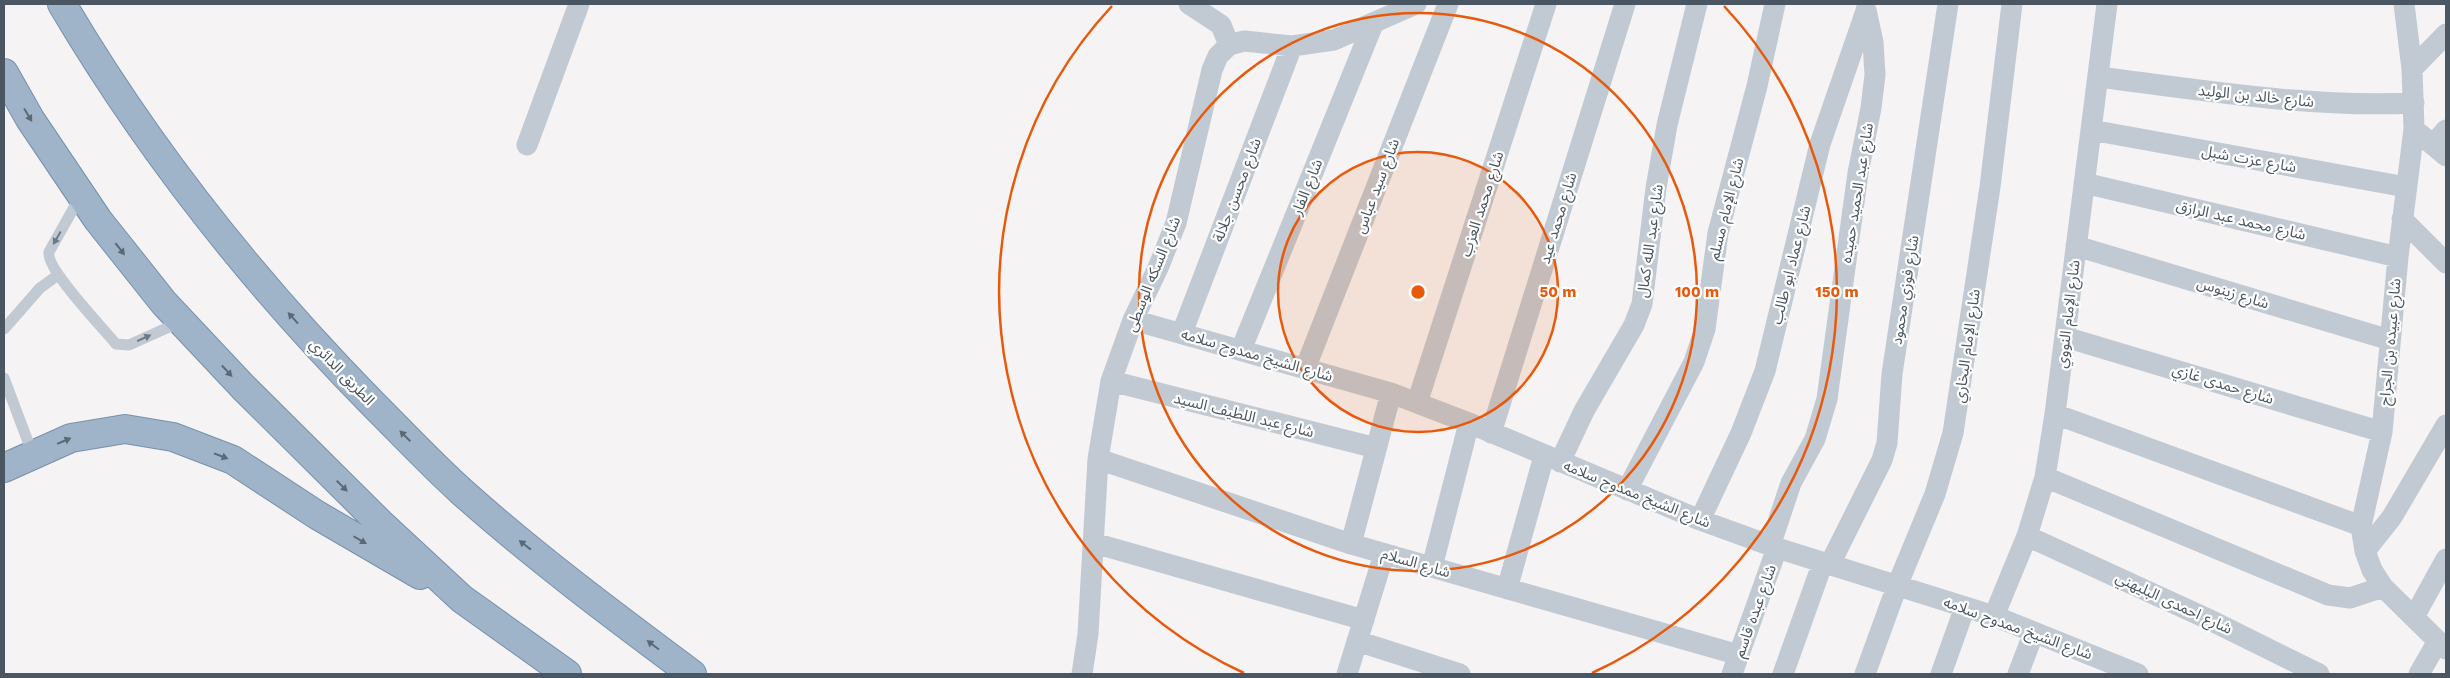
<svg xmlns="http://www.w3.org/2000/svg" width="2450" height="678" viewBox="0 0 2450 678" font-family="'Work Sans','Noto Sans Arabic',sans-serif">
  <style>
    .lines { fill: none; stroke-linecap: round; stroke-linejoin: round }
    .trunk-casing { stroke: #7690ad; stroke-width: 30 }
    .service { stroke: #c1cad2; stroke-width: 11 }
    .minor { stroke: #c1cad2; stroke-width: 21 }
    .trunk { stroke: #9fb4c9; stroke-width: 28 }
    .oneway { fill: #5b6976 }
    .oneway2 { fill: #6e7983 }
    .ring { fill: none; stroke: #e8590c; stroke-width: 2.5 }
    .labels { text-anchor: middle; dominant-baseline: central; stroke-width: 4.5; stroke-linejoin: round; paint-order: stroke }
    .street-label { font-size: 15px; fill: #4a5661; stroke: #fff }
    .centre { fill: #e8590c; stroke: #fff; stroke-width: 2.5 }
    .ring-label { font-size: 15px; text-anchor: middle; font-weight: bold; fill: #e8590c; stroke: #fff; stroke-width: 4.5; stroke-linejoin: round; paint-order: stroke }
  </style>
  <rect width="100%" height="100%" fill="#f5f3f3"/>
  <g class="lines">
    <defs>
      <path id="trunk" d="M62,4C148,150 254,283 373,404C402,433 431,464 462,492C535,557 614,616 692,674
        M4,73L30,119L98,220L164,303L243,387L380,523L462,599L567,674
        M4,468L71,438L125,429L173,437L233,460L317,515L420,575"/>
    </defs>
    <use href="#trunk" class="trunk-casing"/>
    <path class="service" d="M81,195L49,252C45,268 103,328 116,344L129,345L180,322
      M4,329L40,288L58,275
      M4,378L33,455"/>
    <path class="minor" d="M1189,4L1221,25L1229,45
      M2404,4L2412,69L2414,129L2398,257L2382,432L2361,526L2365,551L2372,570L2383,587L2446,649
      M2412,69L2446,34
      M2098,77C2203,90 2308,108 2414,103
      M2414,129L2446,156
      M2091,130L2406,187
      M527,145L579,4
      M2433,145L2446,130
      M2084,183L2398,257
      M2402,219L2446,263
      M2076,246L2390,340
      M1133,320L1391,393L1469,423L1700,520L1777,548L1994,616L2138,674
      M1182,333L1292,46
      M2065,337L2382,432
      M1241,350L1373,24
      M1305,369L1448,4
      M1111,381L1376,448
      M1417,403L1546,4
      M2055,414L2361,526
      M1491,433L1625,4
      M1098,459L1351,544L1739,655
      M1560,462L1584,411L1634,325L1642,304L1656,188L1667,125L1697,4
      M2045,477L2328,595L2350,598L2383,587
      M1627,490L1694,362L1705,329L1718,233L1757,86L1775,4
      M1700,520L1741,433L1765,371L1820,144L1866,11
      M2027,536L2208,619L2319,674
      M1094,543L1364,620
      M1351,544L1391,393
      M1770,546L1791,483L1815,439L1827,399L1858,173L1871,108L1875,75L1873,42L1866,10
      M2365,551L2392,517L2446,425
      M1830,564L1882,460L1887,443L1892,374L1948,4
      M1432,567L1469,423
      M1507,589L1544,456
      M1994,616L2027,536L2045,477L2055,414L2107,4
      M2414,617L2446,559
      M1357,641L1460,674
      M1082,674L1088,634L1098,459L1111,381L1133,320L1158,268L1176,223L1212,70L1218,56L1229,45L1244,41L1292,46L1334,40L1416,4
      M1347,674L1384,554
      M1732,674L1777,548
      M1783,674L1823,562
      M1865,674L1897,586L1935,494L1953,433L1990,187L2012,4
      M1941,674L1965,607
      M2018,674L2034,632
      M2419,674L2438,641"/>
    <use href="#trunk" class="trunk"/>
  </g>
  <defs><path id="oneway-solid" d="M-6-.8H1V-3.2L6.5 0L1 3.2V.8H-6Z" transform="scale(1.25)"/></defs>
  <g class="oneway">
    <use href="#oneway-solid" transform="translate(28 115) rotate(59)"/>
    <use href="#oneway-solid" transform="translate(120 249) rotate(52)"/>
    <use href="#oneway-solid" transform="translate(293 318) rotate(-132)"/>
    <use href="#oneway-solid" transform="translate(227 371) rotate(47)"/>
    <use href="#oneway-solid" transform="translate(405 436) rotate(-135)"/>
    <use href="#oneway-solid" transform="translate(64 441) rotate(-23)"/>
    <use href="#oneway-solid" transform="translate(221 456) rotate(21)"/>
    <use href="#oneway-solid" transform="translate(342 486) rotate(45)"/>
    <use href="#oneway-solid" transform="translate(360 540) rotate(30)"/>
    <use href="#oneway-solid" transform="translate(525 545) rotate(-142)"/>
    <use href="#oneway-solid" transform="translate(653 645) rotate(-143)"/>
  </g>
  <g class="oneway2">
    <use href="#oneway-solid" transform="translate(57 238) rotate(120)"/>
    <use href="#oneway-solid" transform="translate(144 338) rotate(-24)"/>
  </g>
  <circle cx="1418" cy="292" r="140" fill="#e8590c" fill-opacity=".12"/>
  <g class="ring">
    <circle cx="1418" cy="292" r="140"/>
    <circle cx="1418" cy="292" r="279"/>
    <path d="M1244 673A419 419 0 0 1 1112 6M1724 6A419 419 0 0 1 1592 673"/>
  </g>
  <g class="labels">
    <g class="street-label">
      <text transform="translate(2256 96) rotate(6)">شارع خالد بن الوليد</text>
      <text transform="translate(2249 159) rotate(10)">شارع عزت شبل</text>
      <text transform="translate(1377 186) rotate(-69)">شارع سيد عباس</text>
      <text transform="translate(1307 187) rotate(-68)">شارع الفار</text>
      <text transform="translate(1237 190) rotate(-69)">شارع محسن جلالة</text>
      <text transform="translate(1857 193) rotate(-81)">شارع عبد الحميد حميده</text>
      <text transform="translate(1482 204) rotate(-72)">شارع محمد العزب</text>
      <text transform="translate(1726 209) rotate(-76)">شارع الإمام مسلم</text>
      <text transform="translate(1558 218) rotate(-73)">شارع محمد عيد</text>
      <text transform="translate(2241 220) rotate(13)">شارع محمد عبد الرازق</text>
      <text transform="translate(1650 241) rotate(-82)">شارع عبد الله كمال</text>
      <text transform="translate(1791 265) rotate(-76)">شارع عماد ابو طالب</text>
      <text transform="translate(1153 274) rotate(-68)">شارع السكه الوسطى</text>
      <text transform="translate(1905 290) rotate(-81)">شارع فوزي محمود</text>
      <text transform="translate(2233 293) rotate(17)">شارع زينوس</text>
      <text transform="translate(2068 314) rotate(-83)">شارع الإمام النووي</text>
      <text transform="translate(2390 342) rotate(-85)">شارع عبيده بن الجراح</text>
      <text transform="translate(1967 346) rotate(-82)">شارع الإمام البخاري</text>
      <text transform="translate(1257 355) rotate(16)">شارع الشيخ ممدوح سلامه</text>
      <text transform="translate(342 372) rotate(46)">الطريق الدائري</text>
      <text transform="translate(2223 384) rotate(17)">شارع حمدى غازي</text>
      <text transform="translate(1244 415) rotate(14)">شارع عبد اللطيف السيد</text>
      <text transform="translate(1637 494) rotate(22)">شارع الشيخ ممدوح سلامه</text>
      <text transform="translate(1416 563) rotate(16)">شارع السلام</text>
      <text transform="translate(2174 603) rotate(25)">شارع احمدى البليهني</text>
      <text transform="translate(1755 611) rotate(-70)">شارع عبده قاسم</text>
      <text transform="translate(2018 628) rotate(20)">شارع الشيخ ممدوح سلامه</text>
    </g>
  </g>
  <circle cx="1418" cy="292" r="8" class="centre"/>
  <g class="ring-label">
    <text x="1558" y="297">50 m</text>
    <text x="1697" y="297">100 m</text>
    <text x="1837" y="297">150 m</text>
  </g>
  <rect width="2450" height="678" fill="none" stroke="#4a5661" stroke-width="10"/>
</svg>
